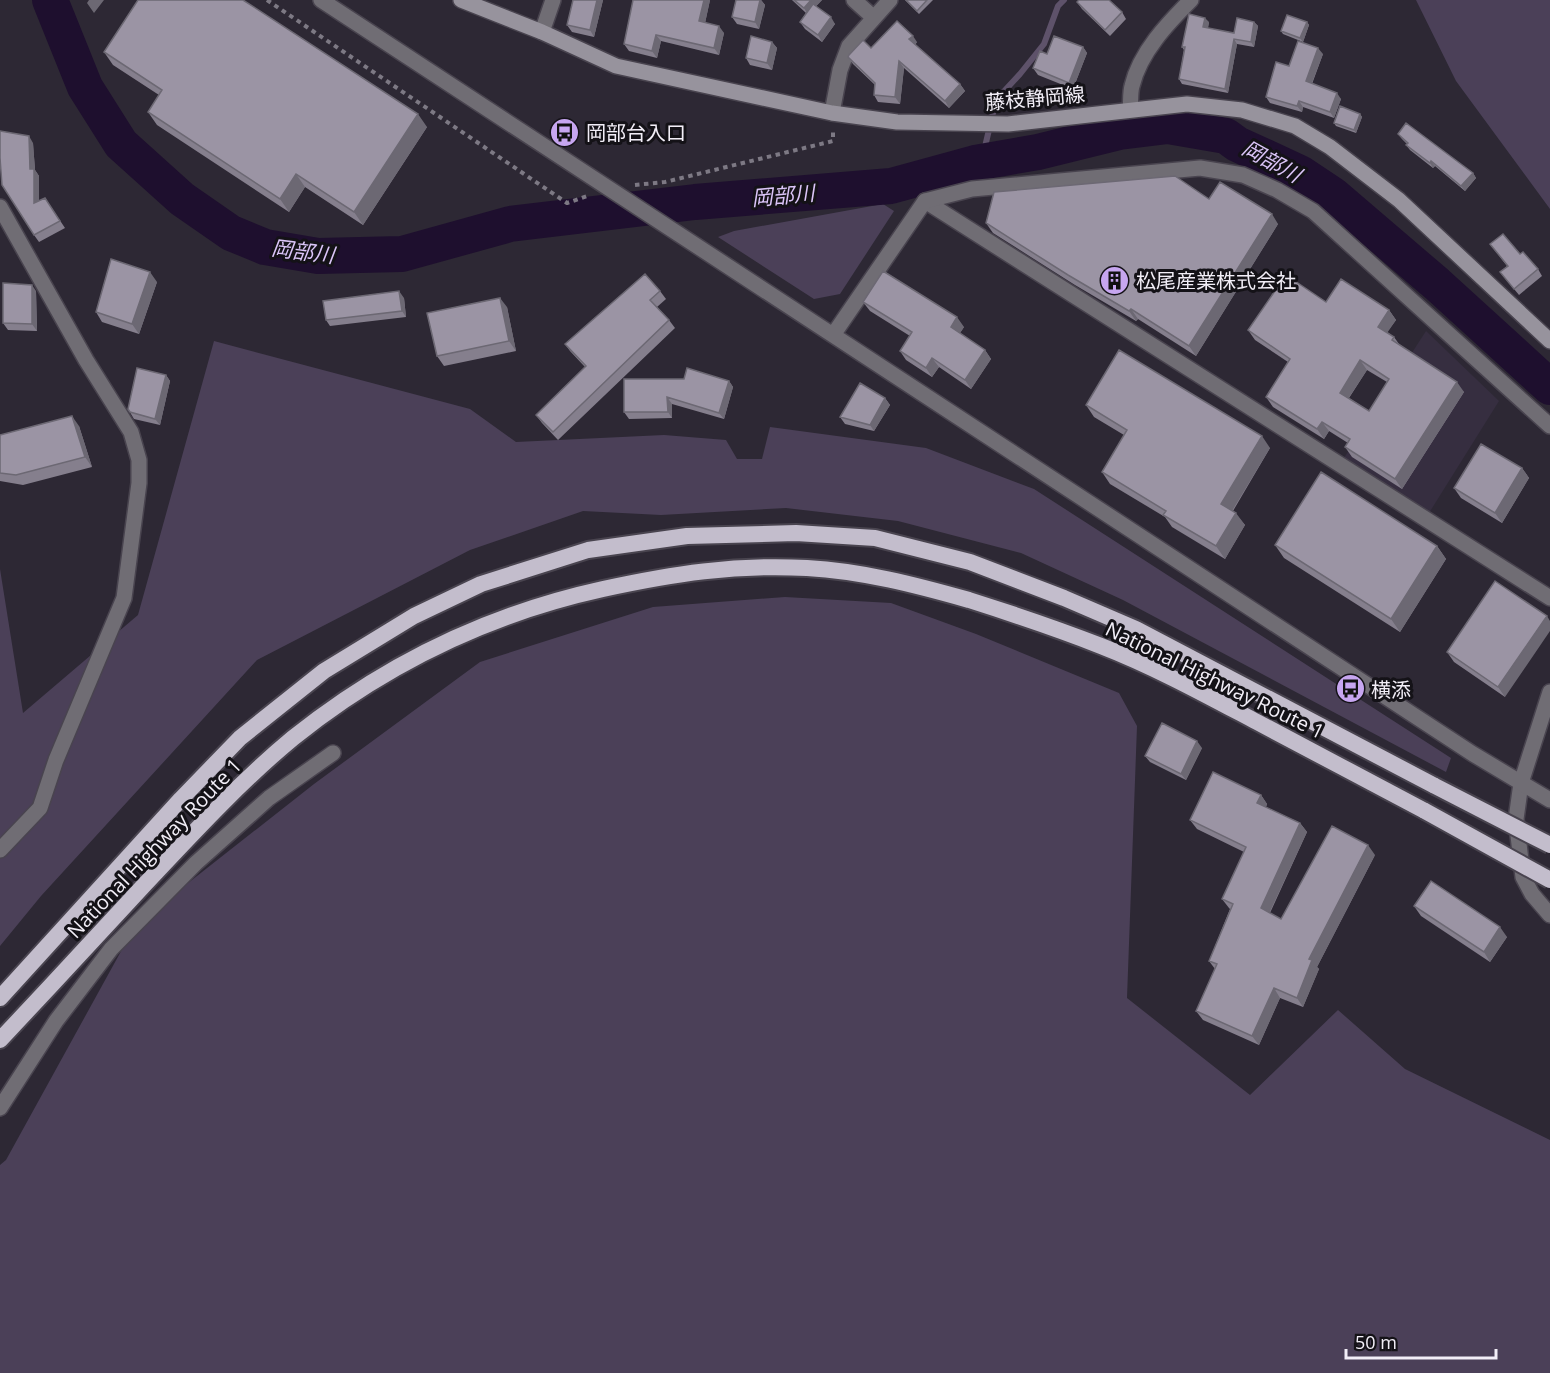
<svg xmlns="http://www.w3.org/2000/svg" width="1550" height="1373" viewBox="0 0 1550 1373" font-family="'Open Sans','Noto Sans JP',sans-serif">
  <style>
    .built { fill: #362e40 }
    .green { fill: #4b4058 }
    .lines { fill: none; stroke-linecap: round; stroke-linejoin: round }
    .stream { stroke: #5e526a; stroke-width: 6 }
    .river { stroke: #1e0f2e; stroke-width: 36 }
    .minor-casing { stroke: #49444f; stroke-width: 18 }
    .tertiary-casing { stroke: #49444f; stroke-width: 18 }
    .secondary-casing { stroke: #49444f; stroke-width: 18 }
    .trunk-casing { stroke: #49444f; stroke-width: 20 }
    .path { stroke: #7d7984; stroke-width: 4; stroke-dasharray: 4.5 4.5; stroke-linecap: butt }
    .minor { stroke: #706d74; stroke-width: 15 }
    .tertiary { stroke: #706d74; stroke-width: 15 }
    .secondary { stroke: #97939d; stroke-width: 15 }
    .trunk { stroke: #c3bdcc; stroke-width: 16 }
    .trunk-bridge-casing { stroke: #49444f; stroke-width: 20; stroke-linecap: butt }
    .trunk-bridge { stroke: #c3bdcc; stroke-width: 16 }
    .wall { fill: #857f8d; fill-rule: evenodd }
    .shaded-wall { fill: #6c6873 }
    .building { fill: #9b94a4; stroke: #6c6873; stroke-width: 1.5; fill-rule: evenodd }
    .labels { text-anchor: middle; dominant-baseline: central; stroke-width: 6; stroke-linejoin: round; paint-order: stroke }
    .street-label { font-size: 20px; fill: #f2eef7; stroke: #141217 }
    .poi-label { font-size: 20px; fill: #f2eef7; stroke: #141217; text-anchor: start }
    .water-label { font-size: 21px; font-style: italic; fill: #dbc5f8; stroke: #141217 }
  </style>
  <rect width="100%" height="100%" fill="#2d2834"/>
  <path class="built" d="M1426,331L1499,401L1429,513L1344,458Z"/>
  <path class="green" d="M1416,0H1550V209L1456,81Z
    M883,204L894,211L840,294L814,299L718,237L734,231Z
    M214,341L470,409L516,442L664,435L726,440L737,459H762L770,427L926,448L1034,489L1451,758L1446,772L1123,600L1021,553L898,521L786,508L661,515L583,511L470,550L257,660L41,896L0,946V569L23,713L138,615Z
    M785,597L891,603L976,634L1119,693L1137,726L1127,998L1250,1095L1338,1010L1405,1069L1550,1140V1373H0V1165L6,1160L136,924L314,784L480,662L653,607Z"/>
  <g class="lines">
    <path class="stream" d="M975,163L984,151L996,100L1020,74L1044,44L1058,6L1064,0"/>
    <path class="river" d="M50,0L85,87L121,144L182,199L231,233L265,247L318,256L402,254L510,224L695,202L891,186L975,163L1038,152L1119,132L1168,126L1226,136L1237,144L1300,173L1333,195L1437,284L1550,387"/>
    <defs>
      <path id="minor" d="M854,0L874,18
        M542,32L553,0
        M1130,109C1131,102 1130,93 1132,86C1140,52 1168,23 1191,0
        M832,113L840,70L849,46L890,0
        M925,201L1550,598
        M0,207L86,360L131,432L139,460V483L124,598L56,760L40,808L0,850
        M1521,783L1516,819L1523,877L1532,894L1550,915
        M0,1108L56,1021L111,949L196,863L269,798L333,753"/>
      <path id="tertiary" d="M321,0L1473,754L1550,800
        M833,335L925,201L972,189L1200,168L1243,175L1277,190L1313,211L1550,426
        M1521,783L1550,692"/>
      <path id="secondary" d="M461,0L542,32L616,66L832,113L897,122L1008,124L1187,104L1242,110L1295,126L1330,147L1399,200L1550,341"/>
      <path id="trunk" d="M0,998L181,799L240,738L324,671L414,616L481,584L588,550L687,536L796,533L875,538L970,562L1064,598L1136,629L1435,786
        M0,1040C49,988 98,935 146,883C194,832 240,782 293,738C384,665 489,614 603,589C672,574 735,564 807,568C862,571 916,585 969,600C1013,614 1058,629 1101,646C1155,667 1206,695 1257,722C1313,752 1369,781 1425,811"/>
    </defs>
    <use href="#minor" class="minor-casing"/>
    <use href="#tertiary" class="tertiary-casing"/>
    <use href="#secondary" class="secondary-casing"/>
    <use href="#trunk" class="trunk-casing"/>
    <path class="path" d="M267,0L567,203L590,195
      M635,185L665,182L833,141V129"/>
    <use href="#minor" class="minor"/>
    <use href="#tertiary" class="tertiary"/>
    <use href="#secondary" class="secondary"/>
    <use href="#trunk" class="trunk"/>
    <defs>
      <path id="trunk-bridge" d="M1435,786L1550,845
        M1425,811L1550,880"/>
    </defs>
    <use href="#trunk-bridge" class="trunk-bridge-casing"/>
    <use href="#trunk-bridge" class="trunk-bridge"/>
  </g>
  <path class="wall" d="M573,0H603L594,37L572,32L567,25Z
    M710,0L705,23L724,33L719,55L661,41L657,58L629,51L624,44Z
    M736,0H761L765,5L759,29L737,24L732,17Z
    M792,0H822L816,6L835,24L822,42L805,29L800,22L806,13Z
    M905,0H933L919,14Z
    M1077,2L1122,12L1126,19L1110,36L1082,9Z
    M1209,22L1208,28L1234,33L1254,22L1258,26L1254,47L1237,44L1228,93L1182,84L1179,79L1184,50L1182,47Z
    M1307,22L1309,25L1303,42L1283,34L1281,31Z
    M772,42L777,48L772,70L750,65L746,58Z
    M917,42L915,45L960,84L965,91L949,108L904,68L900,104L878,102L874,95L875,85L853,64L848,57L871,48Z
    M1083,47L1087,53L1073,89L1038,75L1033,68L1047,54Z
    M104,52L427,127L363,225L305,187L289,212L157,125L148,112L159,95L113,65Z
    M1323,54L1312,84L1341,99L1334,118L1303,107L1302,112L1270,103L1266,97L1289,66Z
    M1360,114L1362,117L1356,133L1336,126L1334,123Z
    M1398,134L1473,173L1476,178L1465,191L1435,166L1433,168L1410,150L1406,145L1407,144L1402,139Z
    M33,143L35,170L39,176V201L45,198L65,228L39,242L34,235Z
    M1209,199L1278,224L1196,356L1138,319L1136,321L1075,285L993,233L986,223Z
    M1490,244L1520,254L1538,269L1542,276L1519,295L1500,272L1507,266Z
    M157,282L139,334L102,322L96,312Z
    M36,291L37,331L8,330L3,323Z
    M660,291L666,299L657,307L669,320L675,328L558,440L542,423L536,415L585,367L570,351L565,344Z
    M404,298L406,317L330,326L326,320Z
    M863,302L964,327L960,333L985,350L991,359L971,389L939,367L932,377L906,360L900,351L910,336L870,311Z
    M1326,302L1389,310L1396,320L1387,332L1394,337L1399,344L1464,392L1402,489L1352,457L1345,447L1348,443L1329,431L1324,439L1273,407L1266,397L1288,362L1255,340L1248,330ZM1367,370L1387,382L1369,411L1349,398Z
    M507,307L516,351L444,366L437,356Z
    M166,375L170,381L160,425L134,419L128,409Z
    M684,379L729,381L733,387L724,419L672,404V418L629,419L624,412Z
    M885,398L890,405L874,431L845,424L840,417Z
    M1086,405L1270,448L1233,511L1245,525L1225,559L1172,527L1165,517L1110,484L1102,472L1124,435L1094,417Z
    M79,426L92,467L23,485L0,481V435Z
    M1522,468L1529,478L1502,523L1461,498L1454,488Z
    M1275,545L1437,546L1446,559L1400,632L1284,558Z
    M1495,581L1505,697L1454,662L1447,652Z
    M1202,748L1186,780L1150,762L1145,756Z
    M1261,795L1267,804L1266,807L1300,823L1307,832L1270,913L1281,919L1375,855L1317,967L1319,969L1303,1007L1280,998L1259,1045L1203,1020L1196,1011L1215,969L1209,961L1230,909L1229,908L1222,899L1244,852L1197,829L1190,820Z
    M1414,906L1507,937L1490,962L1421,916Z"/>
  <path class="shaded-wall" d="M89,0H104L94,13L87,3Z
    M597,0H603L594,37L590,30Z
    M704,0H710L704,28L699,21Z
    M757,0H761L765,5L759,29L755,22Z
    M811,0H822L808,15L804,8Z
    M831,17L835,24L822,42L818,35Z
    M1205,18L1209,22L1207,32L1203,27Z
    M1254,22L1258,26L1254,47L1251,42Z
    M1307,22L1309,25L1303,42L1300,38Z
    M719,26L724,33L719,55L714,48Z
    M656,35L661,41L657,58L652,51Z
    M913,36L917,42L914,46L909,39Z
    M1234,39L1237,44L1228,93L1225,89Z
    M772,42L777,48L772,70L767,63Z
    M1083,47L1087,53L1073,89L1069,83Z
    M1318,48L1323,54L1310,88L1306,81Z
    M899,61L904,68L900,104L895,97Z
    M960,84L965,91L949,108L945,101Z
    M1337,93L1341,99L1334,118L1330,112Z
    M1299,101L1303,107L1302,112L1297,106Z
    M418,114L427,127L363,225L354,212Z
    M1360,114L1362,117L1356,133L1354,130Z
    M29,136L33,143L35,170L39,176V210L34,203L30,169Z
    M1431,161L1435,166L1433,168L1430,163Z
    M1473,173L1476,178L1465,191L1461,186Z
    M296,174L305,187L289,212L280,199Z
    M1272,214L1278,224L1196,356L1189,346Z
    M150,272L157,282L139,334L132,324Z
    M32,285L36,291L37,331L32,324Z
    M399,291L404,298L406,317L402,311Z
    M500,298L507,307L516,351L509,341Z
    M1131,309L1138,319L1136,321L1129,311Z
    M1389,310L1396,320L1385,336L1378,327Z
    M957,317L964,327L958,336L951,327Z
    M985,350L991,359L971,389L965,380Z
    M932,358L939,367L932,377L926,368Z
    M1360,360L1367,370L1346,402L1340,393Z
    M166,375L170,381L160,425L155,419Z
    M729,381L733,387L724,419L719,413Z
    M1457,382L1464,392L1402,489L1395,479Z
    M667,397L672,404V418L668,412Z
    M885,398L890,405L874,431L870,425Z
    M72,416L79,426L92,467L85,457Z
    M1322,422L1329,431L1324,439L1317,429Z
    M1262,436L1270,448L1229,516L1221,504Z
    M1522,468L1529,478L1502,523L1495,513Z
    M1236,513L1245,525L1225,559L1216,546Z
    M1437,546L1446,559L1400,632L1391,619Z
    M1547,616L1550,621V631L1505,697L1498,687Z
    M1197,741L1202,748L1186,780L1181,774Z
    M1261,795L1267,804L1264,812L1257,803Z
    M1300,823L1307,832L1267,918L1261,908Z
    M1368,845L1375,855L1317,967L1319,969L1303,1007L1297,998L1309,959Z
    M1500,927L1507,937L1490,962L1484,952Z
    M1274,988L1280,998L1259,1045L1252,1036Z"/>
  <path class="building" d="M138,0H243L418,114L354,212L296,174L280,199L148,112L162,90L104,52Z
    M573,0H597L590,30L567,25Z
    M633,0H704L699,21L719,26L714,48L656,35L652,51L624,44Z
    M736,0H760L755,22L732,17Z
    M794,0H811L804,8Z
    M906,0H927L917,11Z
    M1079,0H1109L1122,12L1105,30L1077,2Z
    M813,4L831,17L818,35L800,22Z
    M1189,14L1205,18L1203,27L1234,33L1237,18L1254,22L1251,42L1234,39L1225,89L1179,79L1185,47H1182Z
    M1287,15L1307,22L1300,38L1281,31Z
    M897,21L913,36L909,39L960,84L945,101L899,61L895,97L874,95L875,83L848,57L849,55L863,40L871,48Z
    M751,36L772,42L767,63L746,58Z
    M1054,36L1083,47L1069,83L1033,68L1040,51L1047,54Z
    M1298,41L1318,48L1306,81L1337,93L1330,112L1299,101L1297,106L1266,97L1276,62L1289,66Z
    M1340,106L1360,114L1354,130L1334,123Z
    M1406,123L1473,173L1461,186L1431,161L1430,163L1406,145L1408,143L1398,134Z
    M0,131L29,136L30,169H34V203L45,198L60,221L34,235L2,185L0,158Z
    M1175,176L1209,199L1220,182L1272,214L1189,346L1131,309L1129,311L1068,275L986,223L994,192Z
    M1503,234L1520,254L1523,252L1538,269L1514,289L1500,272L1508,266L1490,244Z
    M111,259L150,272L132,324L96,312Z
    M883,271L957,317L951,327L985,350L965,380L932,358L926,368L900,351L912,332L863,302Z
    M645,274L660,291L650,300L669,320L553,432L536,415L586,366L565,344Z
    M1286,275L1326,302L1341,279L1389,310L1378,327L1394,337L1392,340L1457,382L1395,479L1345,447L1350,439L1322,422L1317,429L1266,397L1290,359L1248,330ZM1360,360L1389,379L1369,411L1340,393Z
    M3,283L32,285V324L3,323Z
    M399,291L402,311L326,320L323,301Z
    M500,298L509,341L437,356L427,313Z
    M1119,350L1262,436L1221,504L1236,513L1216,546L1163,515L1166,511L1102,472L1127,430L1086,405Z
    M137,368L166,375L155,419L130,412L128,409Z
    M687,368L729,381L719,413L667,397L668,412H624V379H684Z
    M860,383L885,398L870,425L840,417Z
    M72,416L85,457L16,475L0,473V435Z
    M1481,444L1522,468L1495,513L1454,488Z
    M1321,472L1437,546L1391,619L1275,545Z
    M1495,581L1547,616L1498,687L1447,652Z
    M1162,723L1197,741L1181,774L1145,756Z
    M1213,772L1261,795L1257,803L1300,823L1261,908L1281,919L1332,826L1368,845L1309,959L1312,960L1297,998L1274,988L1252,1036L1196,1011L1217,964L1209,961L1233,904L1222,899L1246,847L1190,820Z
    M1431,881L1500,927L1484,952L1414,906Z"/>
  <defs>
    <symbol id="bus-disc" viewBox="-11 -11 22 22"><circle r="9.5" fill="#c7a6f0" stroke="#141217"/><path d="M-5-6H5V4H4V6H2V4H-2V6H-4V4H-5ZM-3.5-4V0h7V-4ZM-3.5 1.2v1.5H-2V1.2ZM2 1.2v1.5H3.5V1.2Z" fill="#111"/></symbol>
    <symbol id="building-disc" viewBox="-11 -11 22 22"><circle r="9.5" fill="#c7a6f0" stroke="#141217"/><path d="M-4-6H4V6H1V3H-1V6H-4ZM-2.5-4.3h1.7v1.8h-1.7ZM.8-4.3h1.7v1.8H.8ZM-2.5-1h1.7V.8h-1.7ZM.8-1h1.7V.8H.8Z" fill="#111"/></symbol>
  </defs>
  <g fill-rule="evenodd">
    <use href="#bus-disc" x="548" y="116" width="33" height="33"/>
    <use href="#building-disc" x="1098" y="264" width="33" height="33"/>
    <use href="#bus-disc" x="1334" y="672" width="33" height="33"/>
  </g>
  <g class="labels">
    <g class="street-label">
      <text transform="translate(1035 98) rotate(-5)">藤枝静岡線</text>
      <text transform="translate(1215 680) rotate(26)">National Highway Route 1</text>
      <text transform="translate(154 848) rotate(-46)">National Highway Route 1</text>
    </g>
    <g class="poi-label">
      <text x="586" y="132">岡部台入口</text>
      <text x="1136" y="280">松尾産業株式会社</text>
      <text x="1371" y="689">横添</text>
    </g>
    <g class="water-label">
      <text transform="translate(1272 161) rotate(29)">岡部川</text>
      <text transform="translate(783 195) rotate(-5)">岡部川</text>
      <text transform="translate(303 251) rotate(7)">岡部川</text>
    </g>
  </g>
  <path d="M1346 1349v9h150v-9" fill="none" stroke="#f2eef7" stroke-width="3"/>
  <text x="1355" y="1349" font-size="18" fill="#f2eef7" stroke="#141217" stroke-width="4.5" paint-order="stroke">50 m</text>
</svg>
